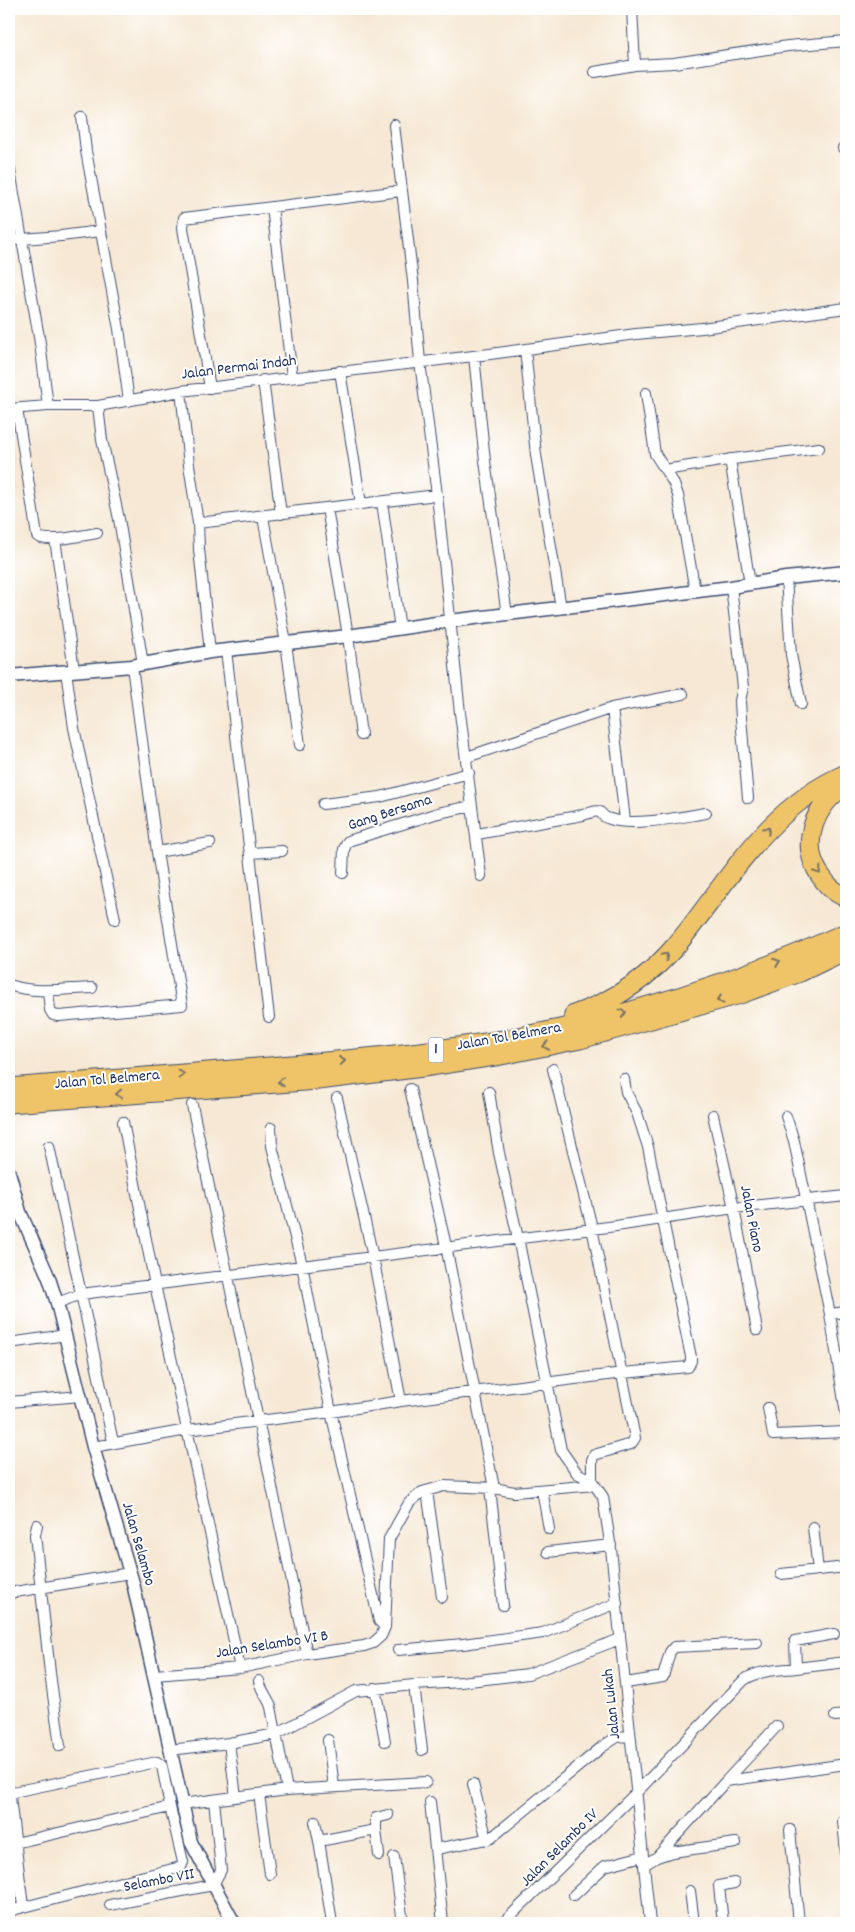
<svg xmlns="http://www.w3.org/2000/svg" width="855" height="1932" viewBox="0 0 855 1932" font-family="Dekko,sans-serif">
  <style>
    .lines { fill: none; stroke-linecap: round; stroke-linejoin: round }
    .minor-casing { stroke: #3c4b70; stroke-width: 12 }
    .tertiary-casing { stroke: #3c4b70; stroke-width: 15 }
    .motorway-casing { stroke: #3c4b70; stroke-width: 21 }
    .minor { stroke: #fff; stroke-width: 10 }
    .tertiary { stroke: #fff; stroke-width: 12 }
    .motorway { stroke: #efc469; stroke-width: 19 }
    .oneway { stroke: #7a7263 }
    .labels { text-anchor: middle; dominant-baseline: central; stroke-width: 4; stroke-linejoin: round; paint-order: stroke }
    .shield { fill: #fff; stroke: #5f6d8e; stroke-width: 1 }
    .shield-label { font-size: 15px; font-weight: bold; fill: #1b2f5e }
    .street-label { font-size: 16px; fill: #1b2f5e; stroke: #fff }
  </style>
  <rect width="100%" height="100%" fill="#fff"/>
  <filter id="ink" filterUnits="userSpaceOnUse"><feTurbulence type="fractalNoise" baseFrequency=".02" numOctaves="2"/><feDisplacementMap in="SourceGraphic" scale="10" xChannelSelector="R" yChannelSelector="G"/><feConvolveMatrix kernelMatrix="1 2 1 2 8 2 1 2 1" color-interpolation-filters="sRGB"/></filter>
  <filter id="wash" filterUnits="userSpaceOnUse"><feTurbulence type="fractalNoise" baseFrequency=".0096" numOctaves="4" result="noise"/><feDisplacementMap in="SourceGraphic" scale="20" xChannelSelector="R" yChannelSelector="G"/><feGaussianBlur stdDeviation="1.12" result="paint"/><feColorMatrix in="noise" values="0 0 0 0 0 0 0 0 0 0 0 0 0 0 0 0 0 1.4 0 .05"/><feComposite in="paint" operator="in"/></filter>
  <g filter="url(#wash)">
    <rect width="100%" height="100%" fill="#f6e8d4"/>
  </g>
  <g filter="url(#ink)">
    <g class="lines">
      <defs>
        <path id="minor" d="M632,9L635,65
          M595,72L635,65L674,63L788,46L846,41
          M82,117L86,151L119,329L129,401
          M394,125L413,281L420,362L437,495L460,713L481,876
          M843,148L846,147
          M9,165L40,343L48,406
          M272,207L292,377
          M9,240L61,236L100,231
          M525,349L536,455L561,608
          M474,356L485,461L507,615
          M340,371L361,504
          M263,380L281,514
          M210,388L183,228L184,218L401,191
          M181,391L189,465L198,523L199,549L210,652
          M646,393L655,454L673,482L678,495L695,591
          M98,406L102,440L119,519L143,664
          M9,409L48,406H98L181,391L490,354L636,334L702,328L846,308
          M17,409L37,536C48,544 83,535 97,533
          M730,459L750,584
          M665,470L733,459L819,448
          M382,502L400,629
          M327,508L348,636L361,735
          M263,517L286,643L300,745
          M198,523L437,495
          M55,539L74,670
          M786,578L791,655L801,704
          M731,587L741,670L743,687L740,701L741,718L748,798
          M226,650L269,1017
          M66,671L74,728L115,919
          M612,708L625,821
          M467,757L612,708L683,694
          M323,804L380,797L469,773
          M477,834L583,815C608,806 595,815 610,819C634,827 680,817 706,813
          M157,852L210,843
          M251,853L282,851
          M343,873L344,849L348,841L438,813L472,806
          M9,985C36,994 64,989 92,988
          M48,991L50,1010L53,1015L59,1016L182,1005L157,852L132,666
          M553,1069L592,1228L635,1438L631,1444L594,1455L592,1460V1481
          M410,1089L446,1246L494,1488
          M489,1092L499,1153L518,1238L561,1450L577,1473L592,1481L603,1497L611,1549L650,1923
          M337,1098L373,1257L401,1401
          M192,1105L307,1654
          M713,1115L734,1208L757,1330
          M786,1116L794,1141L830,1314L846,1414
          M123,1122L155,1285L240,1668
          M271,1128L272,1146L302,1265L331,1412L379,1621L385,1627
          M49,1146L113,1442
          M57,1303L81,1294L616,1226L734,1208L846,1196
          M830,1314L846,1312
          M9,1343L66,1335
          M9,1402L81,1396
          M768,1408L773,1435L846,1432
          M93,1447L187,1430L331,1412L401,1401L623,1373L688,1367L691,1361V1357L648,1147L637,1113L626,1092L624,1079
          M490,1488L503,1605
          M542,1490L549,1529
          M427,1491L442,1597
          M37,1525L35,1535L50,1673L60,1746
          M813,1527L818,1570
          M548,1552L611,1545
          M781,1574L846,1567
          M9,1593L130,1573
          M834,1634L795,1641L796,1668L846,1662
          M398,1650L463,1644L543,1633L617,1603
          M155,1675L240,1668L307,1654L364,1646L373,1643L381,1636L385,1627L389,1539L409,1503L422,1492L444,1486L494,1488L514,1492L595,1485
          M259,1681C261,1691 268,1697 271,1707L287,1790
          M626,1683L663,1677L670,1652L674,1647L757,1643
          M414,1685L422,1750
          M375,1688L385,1741
          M835,1716L846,1715
          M328,1740L334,1787
          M229,1743L236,1797
          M170,1750L229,1743L276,1734L356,1691L414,1685L461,1682L528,1674L620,1639
          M726,1781L777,1726
          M473,1784L487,1840
          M259,1794L270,1874
          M430,1802L443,1923
          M182,1804L287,1790L426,1782
          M843,1821L846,1853
          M315,1822L319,1841
          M376,1830V1818L388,1815
          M790,1830L799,1923
          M15,1843L170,1807
          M436,1849L491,1838L602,1747L617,1737L630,1736
          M394,1857L403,1923
          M657,1857L672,1852L736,1843
          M644,1865L657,1857L726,1781L846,1764
          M690,1891L694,1923
          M574,1895L605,1866L643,1856
          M110,1905L213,1885L221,1870L214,1800
          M9,1911C66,1896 123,1881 181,1867L183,1862L170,1807L162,1766L157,1762L13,1792L10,1797L23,1907
          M332,1923L319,1841L376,1830L379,1855
          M503,1923L636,1793L744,1680C759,1670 778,1670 796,1668
          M723,1923L719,1886L734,1883"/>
        <path id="tertiary" d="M9,676L132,666L210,652L348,636L450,621L731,587L786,578L846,572
          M9,1172L20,1212L49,1278L57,1303L93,1447L133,1583L191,1842L234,1923"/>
        <path id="motorway" d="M846,785C816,803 798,843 820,875C827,885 834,893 846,897
          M574,1015C614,1001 651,976 679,942C731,878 766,809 846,774
          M9,1088C87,1082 166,1076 245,1069C356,1060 469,1050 578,1025C670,1003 760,972 846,933
          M9,1103L318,1080L423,1067L501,1055L580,1039L740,994L800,972L846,950"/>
      </defs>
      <use href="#minor" class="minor-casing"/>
      <use href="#tertiary" class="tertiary-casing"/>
      <use href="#motorway" class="motorway-casing"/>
      <use href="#minor" class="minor"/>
      <use href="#tertiary" class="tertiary"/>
      <use href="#motorway" class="motorway"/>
    </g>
    <defs><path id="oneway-chevron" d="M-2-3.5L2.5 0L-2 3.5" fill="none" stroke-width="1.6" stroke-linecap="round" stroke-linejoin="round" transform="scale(1.25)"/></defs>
    <g class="oneway">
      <use href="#oneway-chevron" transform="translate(767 830) rotate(-44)"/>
      <use href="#oneway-chevron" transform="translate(818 871) rotate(58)"/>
      <use href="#oneway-chevron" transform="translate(665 956) rotate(-45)"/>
      <use href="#oneway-chevron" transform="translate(777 962) rotate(-21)"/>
      <use href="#oneway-chevron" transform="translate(720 1000) rotate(163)"/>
      <use href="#oneway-chevron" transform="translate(623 1013) rotate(-15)"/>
      <use href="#oneway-chevron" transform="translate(546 1046) rotate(169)"/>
      <use href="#oneway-chevron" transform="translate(342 1061) rotate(-6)"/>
      <use href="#oneway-chevron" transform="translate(181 1074) rotate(-5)"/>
      <use href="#oneway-chevron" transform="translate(281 1082) rotate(176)"/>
      <use href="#oneway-chevron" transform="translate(119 1094) rotate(176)"/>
    </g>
  </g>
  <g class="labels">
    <rect class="shield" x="428.5" y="1037.5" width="15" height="25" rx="4"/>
    <g class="shield-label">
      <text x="436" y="1050">1</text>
    </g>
    <g class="street-label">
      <text transform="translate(239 368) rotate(-7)">Jalan Permai Indah</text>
      <text transform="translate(390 813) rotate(-18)">Gang Bersama</text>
      <text transform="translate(509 1037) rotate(-10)">Jalan Tol Belmera</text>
      <text transform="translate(107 1080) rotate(-5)">Jalan Tol Belmera</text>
      <text transform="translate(751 1219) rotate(79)">Jalan Piano</text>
      <text transform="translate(138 1544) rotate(74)">Jalan Selambo</text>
      <text transform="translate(272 1645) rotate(-9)">Jalan Selambo VI B</text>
      <text transform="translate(612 1704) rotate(-96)">Jalan Lukah</text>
      <text transform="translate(560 1848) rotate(-45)">Jalan Selambo IV</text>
      <text transform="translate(159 1881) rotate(-11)">Selambo VII</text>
    </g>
  </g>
  <rect width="855" height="1932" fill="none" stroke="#fff" stroke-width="30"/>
</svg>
